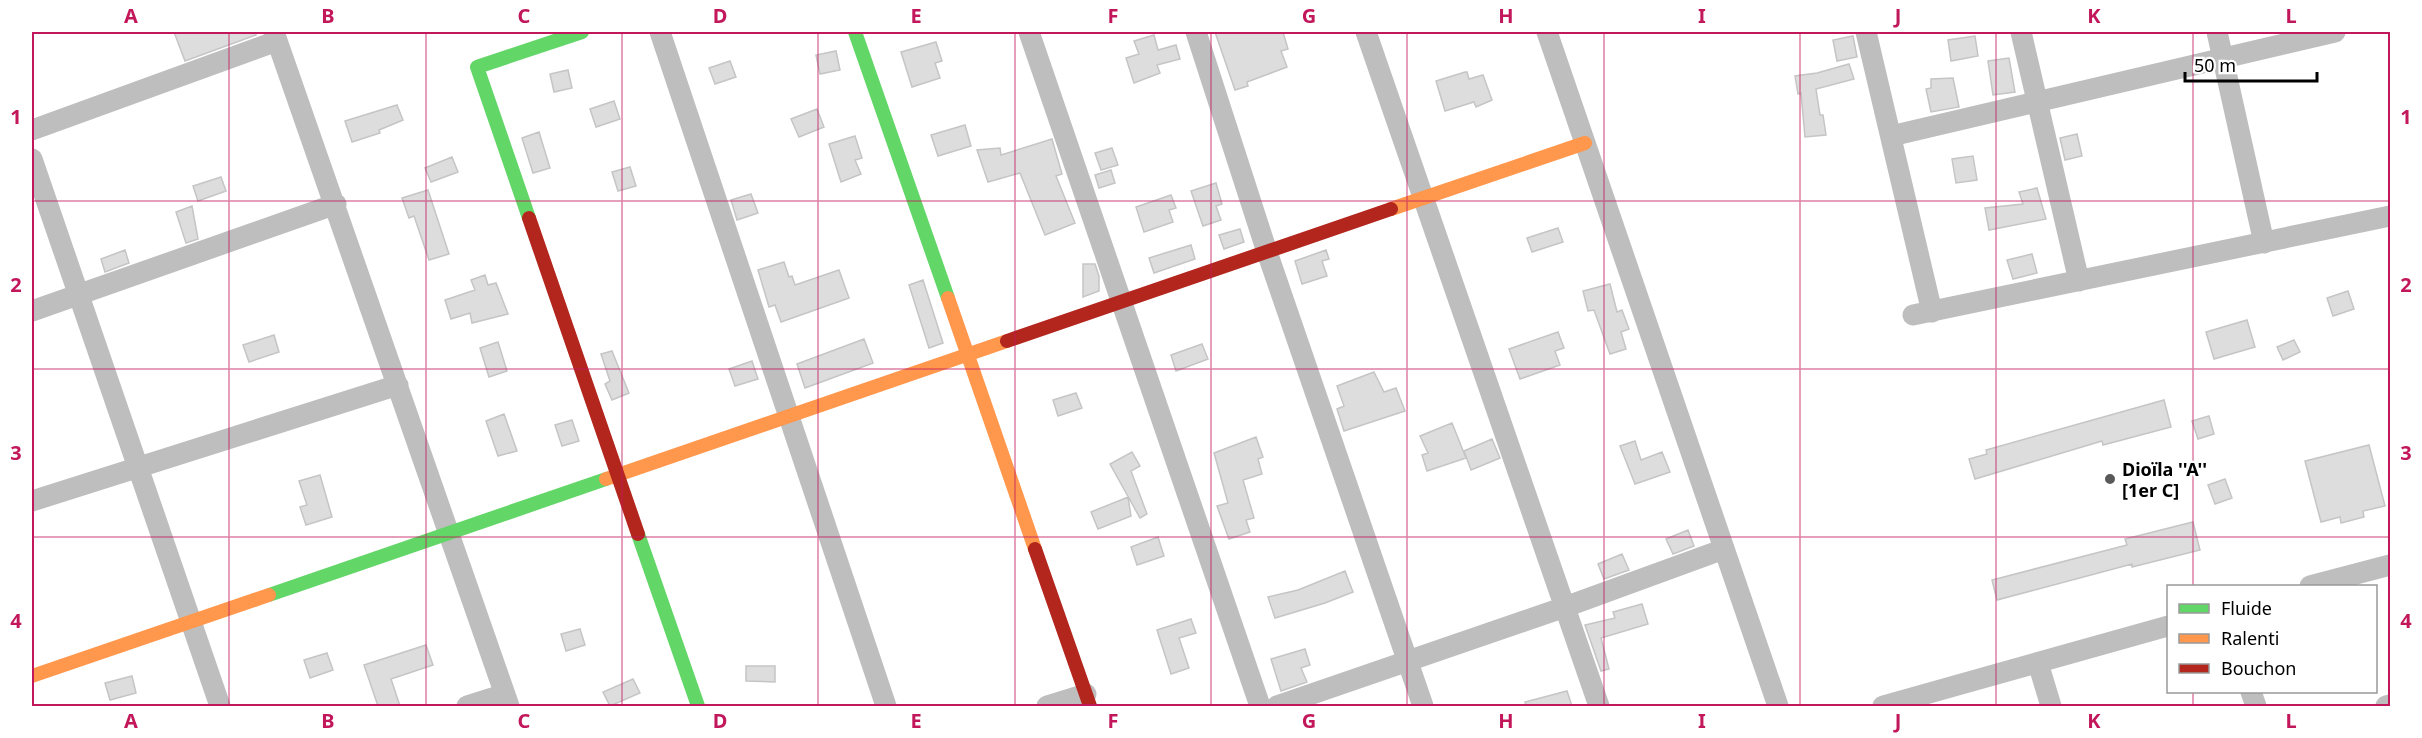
<svg xmlns="http://www.w3.org/2000/svg" width="2422" height="738" viewBox="0 0 2422 738" font-family="'Noto Sans',sans-serif">
  <style>
    .building { fill: #ddd; stroke: #c5c5c5; stroke-width: 1.5 }
    .lines { fill: none; stroke-linecap: round; stroke-linejoin: round }
    .street { stroke: #bebebe; stroke-width: 21 }
    .fast { stroke: #63d668; stroke-width: 14 }
    .slow { stroke: #ff974d; stroke-width: 14 }
    .jam { stroke: #b3261e; stroke-width: 14 }
    .grid { fill: none; stroke: #c2185b; stroke-width: 1.5; stroke-opacity: 0.55 }
    .poi-dot { fill: #595959; stroke: #fff; stroke-width: 2 }
    .labels { text-anchor: middle; dominant-baseline: central; stroke-width: 4.5; stroke-linejoin: round; paint-order: stroke }
    .poi-label { font-size: 18px; font-weight: bold; fill: #000; stroke: #fff; text-anchor: start }
    .neatline { fill: none; stroke: #c2185b; stroke-width: 2 }
    .grid-label { font-size: 20px; text-anchor: middle; font-weight: bold; fill: #c2185b }
  </style>
  <rect width="100%" height="100%" fill="#fff"/>
  <path class="building" d="M174,32H256V35L185,61Z
    M1215,32H1283L1288,49L1281,51L1287,67L1247,82L1248,86L1235,90Z
    M1154,35L1158,50L1176,45L1180,59L1157,65L1160,73L1134,83L1126,58L1139,54L1134,41Z
    M1853,36L1857,57L1837,61L1833,40Z
    M1975,36L1978,56L1951,61L1948,40Z
    M936,42L942,61L935,63L940,78L912,87L901,52Z
    M836,51L840,70L820,74L816,55Z
    M2009,58L2015,92L1993,95L1988,61Z
    M730,61L736,77L715,84L709,68Z
    M1849,64L1854,79L1816,89L1820,115H1823L1826,135L1805,137L1801,93L1798,94L1795,76L1817,73Z
    M568,70L572,88L554,92L550,74Z
    M1465,72H1467L1469,79L1483,75L1492,100L1476,107L1474,102L1445,111L1436,81Z
    M1953,78L1959,107L1931,112L1926,89L1931,88V79Z
    M614,101L620,119L596,127L590,109Z
    M397,105L403,120L379,130L380,133L352,142L345,121Z
    M817,109L824,127L799,137L791,119Z
    M965,125L971,146L938,156L931,135Z
    M539,132L550,168L533,173L522,138Z
    M2077,134L2082,156L2065,160L2060,138Z
    M855,136L862,158L855,160L861,174L841,182L829,144Z
    M1052,139L1062,174L1056,176L1075,223L1045,235L1020,173L988,182L977,150L1000,148L1001,155Z
    M1112,148L1118,165L1101,170L1095,153Z
    M1973,156L1977,180L1956,183L1952,159Z
    M452,157L458,172L431,182L425,168Z
    M630,167L636,186L618,191L612,172Z
    M1111,170L1115,183L1099,188L1095,175Z
    M221,177L226,191L198,201L193,186Z
    M1216,183L1222,204L1216,206L1221,220L1203,226L1191,191Z
    M2037,188L2046,219L1989,230L1985,208L2023,204L2019,192Z
    M428,190L449,254L429,260L414,216L409,218L402,198Z
    M751,194L758,213L737,220L731,200Z
    M1171,195L1176,208L1169,210L1173,222L1144,232L1136,207Z
    M192,206L198,239L186,243L176,212Z
    M1558,228L1563,242L1532,252L1527,238Z
    M1240,229L1244,242L1224,249L1219,235Z
    M1191,245L1195,259L1154,273L1149,258Z
    M125,250L129,263L105,272L101,259Z
    M1326,250L1329,259L1322,261L1327,276L1302,284L1295,261Z
    M2032,254L2037,273L2013,279L2007,260Z
    M784,262L789,277L792,276L795,285L839,270L849,298L781,322L775,305L769,307L758,270Z
    M1083,264H1095L1099,276V291L1083,297Z
    M485,275L488,285L496,283L508,314L472,323L470,313L451,319L445,300L475,290L471,280Z
    M923,280L943,343L929,348L909,285Z
    M1610,284L1617,312L1622,310L1629,329L1621,332L1626,349L1610,354L1594,310L1588,311L1583,291Z
    M2348,291L2354,309L2333,316L2327,298Z
    M2247,320L2255,347L2214,359L2206,332Z
    M1558,332L1564,348L1555,351L1560,365L1520,379L1509,349Z
    M274,335L279,352L249,362L243,345Z
    M864,339L873,363L805,388L797,364Z
    M2294,340L2300,352L2283,360L2277,347Z
    M498,342L507,371L489,377L480,348Z
    M1202,344L1208,359L1176,371L1171,355Z
    M612,351L629,393L612,400L605,384L610,381L601,354Z
    M752,361L758,379L735,386L729,369Z
    M1374,372L1384,392L1396,388L1405,411L1344,431L1337,409L1344,406L1337,386Z
    M1076,393L1082,408L1058,416L1053,400Z
    M2164,400L2171,427L2103,445L2102,441L1975,479L1969,459L1987,454L1986,450Z
    M504,414L517,451L498,456L486,421Z
    M2209,416L2214,434L2198,439L2192,421Z
    M572,420L579,441L562,446L555,425Z
    M1452,423L1466,458L1427,471L1422,455L1428,453L1420,436Z
    M1256,437L1263,457L1258,459L1262,474L1243,480L1254,518L1246,520L1250,532L1229,539L1217,506L1228,503L1214,453Z
    M1492,439L1500,458L1471,470L1464,451Z
    M1635,441L1641,460L1662,452L1670,472L1635,484L1620,446Z
    M2369,445L2385,506L2363,511L2364,517L2341,523L2340,517L2321,522L2305,461Z
    M1132,452L1140,466L1131,471L1147,514L1140,518L1110,464Z
    M320,475L332,517L306,525L300,507L307,505L299,481Z
    M2225,479L2232,498L2215,504L2208,485Z
    M1128,497L1131,516L1098,529L1091,512Z
    M2193,522L2200,550L2132,567V564L1997,600L1992,580L2127,545L2125,539Z
    M1688,530L1694,546L1673,554L1666,539Z
    M1158,537L1164,556L1137,565L1131,547Z
    M1622,554L1629,570L1604,579L1598,564Z
    M1345,571L1353,592L1325,603L1275,618L1268,597L1298,590Z
    M1642,604L1648,624L1601,638L1609,669L1601,671L1585,625L1615,618L1613,612Z
    M1191,619L1196,633L1179,638L1189,668L1171,674L1157,630Z
    M580,629L585,645L566,651L561,634Z
    M426,645L433,665L391,679L400,706H378L364,665Z
    M1305,649L1310,665L1301,668L1307,682L1281,691L1271,659Z
    M327,653L333,670L310,678L304,660Z
    M746,666H775V682L746,681Z
    M132,676L136,693L110,700L105,683Z
    M633,679L640,693L610,706L603,692Z
    M1567,691L1572,706H1526L1525,702Z"/>
  <g class="lines">
    <path class="street" d="M274,32L509,706
      M660,32L886,706
      M1029,32L1260,706
      M1196,32L1267,252L1423,706
      M1366,32L1599,706
      M1547,32L1778,706
      M1866,32L1932,312
      M2021,32L2079,281
      M2217,32L2264,243
      M32,130L277,41
      M1891,136L2335,32
      M32,159L220,706
      M32,311L336,204
      M1913,315L2390,216
      M32,501L398,385
      M2310,586L2390,565
      M2038,663L2051,706
      M2251,692L2256,706
      M467,706L505,694
      M1047,706L1086,694
      M1277,706L1565,607L1724,549
      M1883,706L2168,626
      M2386,706L2390,705"/>
    <path class="fast" d="M855,32L948,298
      M529,218L477,67L582,32
      M638,534L698,706
      M269,595L606,479"/>
    <path class="slow" d="M1391,209L1585,143
      M948,298L1035,549
      M606,479L1007,341
      M32,676L269,595"/>
    <path class="jam" d="M529,218L638,534
      M1007,341L1391,209
      M1035,549L1090,706"/>
  </g>
  <path class="grid" d="M229,32V706M426,32V706M622,32V706M818,32V706M1015,32V706M1211,32V706M1407,32V706M1604,32V706M1800,32V706M1996,32V706M2193,32V586M32,201H2390M32,369H2390M32,537H2390M2193,692V706"/>
  <circle class="poi-dot" cx="2110" cy="479" r="6"/>
  <g class="labels">
    <g class="poi-label">
      <text x="2122" y="469">Dioïla ''A''<tspan x="2122" dy="21">[1er C]</tspan></text>
    </g>
  </g>
  <rect width="2422" height="738" fill="none" stroke="#ffffff" stroke-width="66"/>
  <rect x="2167" y="585" width="210" height="108" fill="#ffffff" stroke="#999999" stroke-width="1.5"/>
  <rect x="2179" y="604" width="30" height="9" fill="#63d668" stroke="#999999" stroke-width="1.5"/>
  <text x="2221" y="615" font-size="18" fill="#000000">Fluide</text>
  <rect x="2179" y="634" width="30" height="9" fill="#ff974d" stroke="#999999" stroke-width="1.5"/>
  <text x="2221" y="645" font-size="18" fill="#000000">Ralenti</text>
  <rect x="2179" y="664" width="30" height="9" fill="#b3261e" stroke="#999999" stroke-width="1.5"/>
  <text x="2221" y="675" font-size="18" fill="#000000">Bouchon</text>
  <path d="M2185 72v9h132v-9" fill="none" stroke="#000000" stroke-width="3"/>
  <text x="2194" y="72" font-size="18" fill="#000000" stroke="#ffffff" stroke-width="4.5" paint-order="stroke">50 m</text>
  <rect x="33" y="33" width="2356" height="672" class="neatline"/>
  <g class="grid-label">
    <text x="131" y="23">A</text>
    <text x="328" y="23">B</text>
    <text x="524" y="23">C</text>
    <text x="720" y="23">D</text>
    <text x="916" y="23">E</text>
    <text x="1113" y="23">F</text>
    <text x="1309" y="23">G</text>
    <text x="1506" y="23">H</text>
    <text x="1702" y="23">I</text>
    <text x="1898" y="23">J</text>
    <text x="2094" y="23">K</text>
    <text x="2291" y="23">L</text>
    <text x="16" y="124">1</text>
    <text x="2406" y="124">1</text>
    <text x="16" y="292">2</text>
    <text x="2406" y="292">2</text>
    <text x="16" y="460">3</text>
    <text x="2406" y="460">3</text>
    <text x="16" y="628">4</text>
    <text x="2406" y="628">4</text>
    <text x="131" y="728">A</text>
    <text x="328" y="728">B</text>
    <text x="524" y="728">C</text>
    <text x="720" y="728">D</text>
    <text x="916" y="728">E</text>
    <text x="1113" y="728">F</text>
    <text x="1309" y="728">G</text>
    <text x="1506" y="728">H</text>
    <text x="1702" y="728">I</text>
    <text x="1898" y="728">J</text>
    <text x="2094" y="728">K</text>
    <text x="2291" y="728">L</text>
  </g>
</svg>
